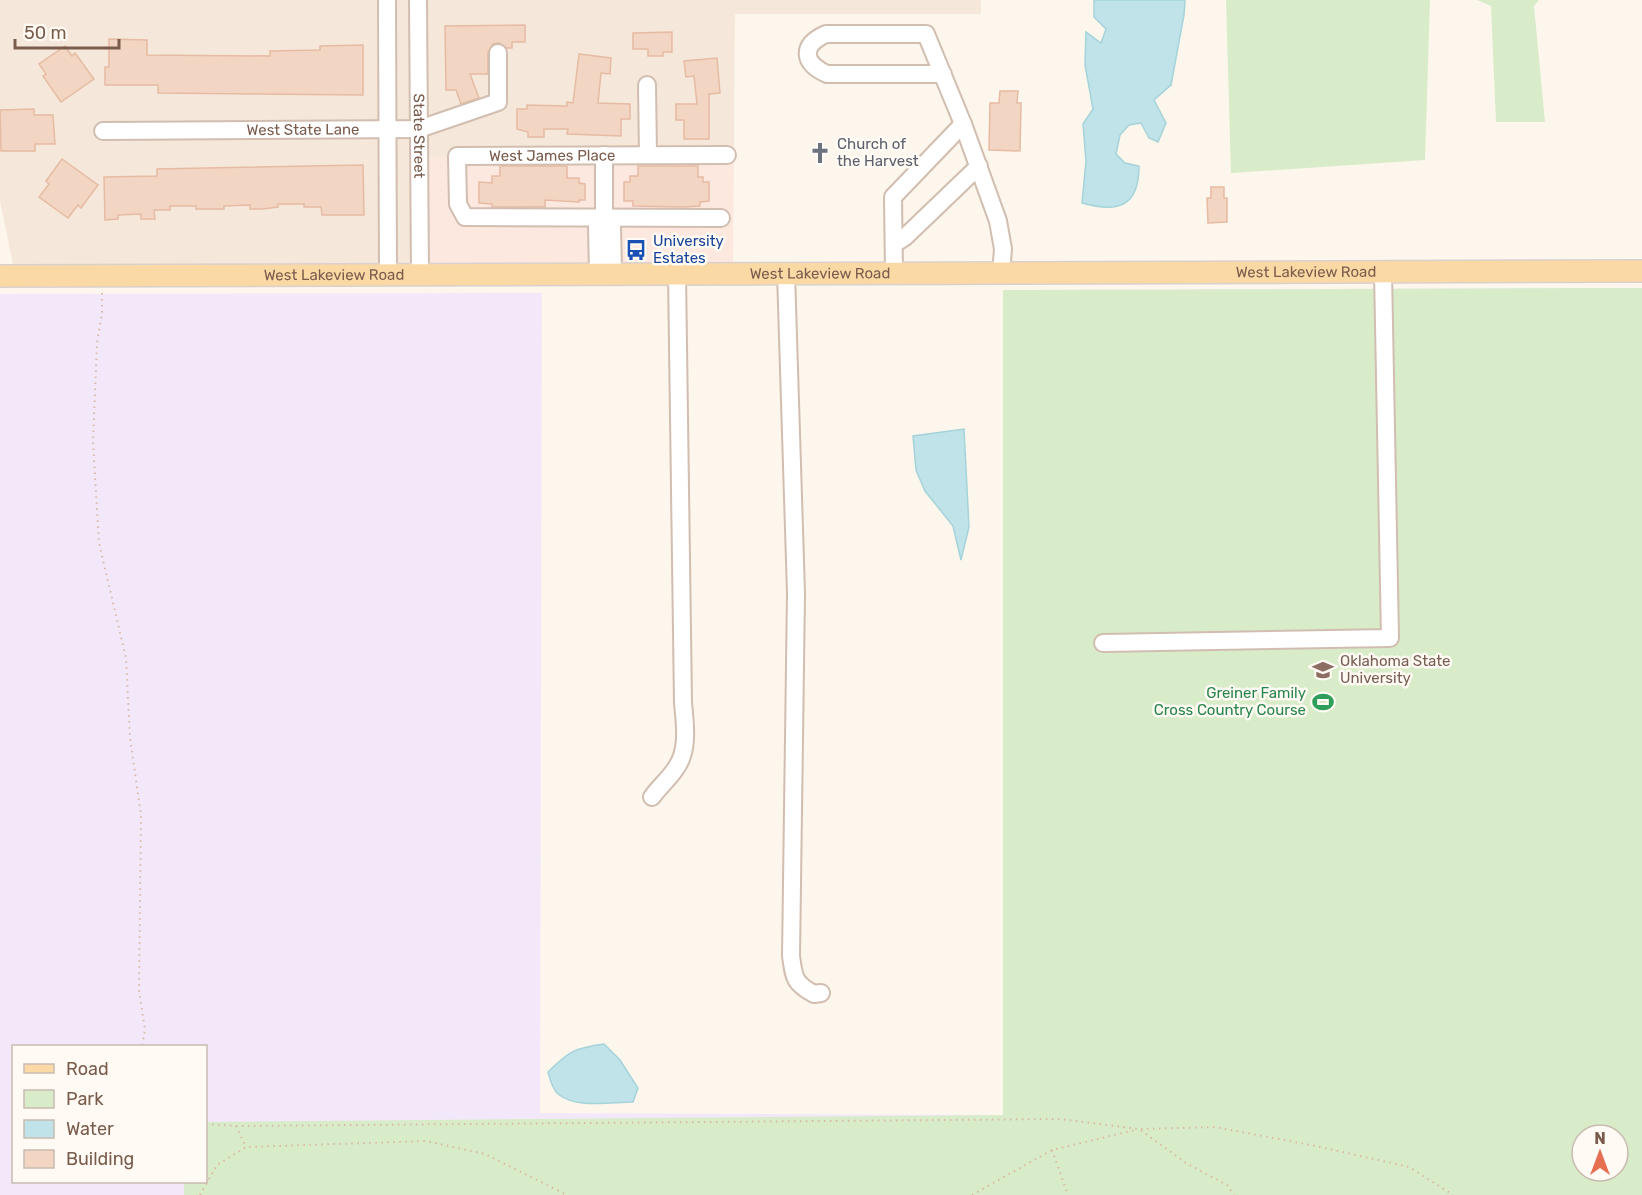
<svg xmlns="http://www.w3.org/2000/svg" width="1642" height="1195" viewBox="0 0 1642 1195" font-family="Rubik,sans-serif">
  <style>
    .residential { fill: #f5e8da }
    .commercial { fill: #fde8e0 }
    .education { fill: #f3e8fa; fill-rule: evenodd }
    .green { fill: #d8ecc9; fill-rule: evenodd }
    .water { fill: #bfe3e8; stroke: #a5d3da; stroke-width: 1.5 }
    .building { fill: #f3d5c3; stroke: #e6bba3; stroke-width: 1.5 }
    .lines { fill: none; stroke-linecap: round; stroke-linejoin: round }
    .minor-casing { stroke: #d1beb0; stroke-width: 20 }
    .major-casing { stroke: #dad1cd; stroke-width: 24 }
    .path { stroke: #d9b8a5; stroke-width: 2; stroke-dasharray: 1.5 4.5; stroke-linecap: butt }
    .minor { stroke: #fff; stroke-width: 16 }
    .major { stroke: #fbd9a5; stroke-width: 21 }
    .labels { text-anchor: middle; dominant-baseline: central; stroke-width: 5; stroke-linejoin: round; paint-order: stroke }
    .street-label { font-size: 15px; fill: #7a5c4d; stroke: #fffaf3 }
    .worship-label { font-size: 15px; fill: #5b616d; stroke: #fffaf3; text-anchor: start }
    .transit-label { font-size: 15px; fill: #164399; stroke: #fffaf3; text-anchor: start }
    .education-label { font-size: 15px; fill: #785e54; stroke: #fffaf3; text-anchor: start }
    .leisure-label { font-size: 15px; fill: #27864d; stroke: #fffaf3; text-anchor: end }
  </style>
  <rect width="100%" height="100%" fill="#fdf6ec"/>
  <path class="residential" d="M0,0H981V14H735L734,155L419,272L15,274L0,201Z"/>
  <path class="commercial" d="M734,155L733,271L419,272V157Z"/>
  <path class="education" d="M1642,288V1195H0V294L542,293L540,1113L1003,1115V290ZM14,1046H206V1182H14ZM1582,1135H1618V1171H1582Z"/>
  <path class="green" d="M1226,0H1430L1425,160L1231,173Z
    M1477,0H1539L1534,6L1545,122H1496L1491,6Z
    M1642,288V1195H184V1182H206V1122L1003,1115V290ZM1582,1135H1618V1171H1582Z"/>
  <path class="water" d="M1094,0H1185L1184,15L1171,85L1154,100L1166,123L1158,142L1149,138L1141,123L1129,125L1120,135L1116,154L1125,163L1139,166C1139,207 1118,213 1082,203L1086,161L1083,124L1093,109L1085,65L1086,32L1101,43L1106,29L1094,17Z
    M964,429L969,527L961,560L953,526L925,491L916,470L913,436Z
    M604,1044L620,1060L638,1088L633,1102C611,1102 576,1109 558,1094C552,1089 550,1079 548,1072C569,1051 575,1048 604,1044Z"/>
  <path class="building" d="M525,25V42H512V48H507L499,43L493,44L488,52V74H470L479,98L461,104L456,90H446L445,26Z
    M672,32V52H663V56H648V49H633V33Z
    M109,39L147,40V55L270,56V51L320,50V46L363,45V95L158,93V85H105V67H109Z
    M65,46L72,56L75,53L94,79L61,102L43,76L46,74L39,64Z
    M579,54L611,58L610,74L601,73L598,103L630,104V119H621V136L567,134L568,129H544V137H528V132L517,129V109H527V105L567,106V102L573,103Z
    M717,58L720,93L709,94V139H684V120H676V104H697L694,76L686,77L684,61Z
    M1000,91H1018L1017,103H1021L1020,151L989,150L990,103H999Z
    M34,109V115H53L55,144H35V151H1L0,110Z
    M62,159L98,185L81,208L78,205L68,218L39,197L49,184L46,181Z
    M363,165L364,215H322L321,207H304V204H278V207L262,209H250V205L224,206V209H196V206H170V210H154L155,219H141V214L118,215V219L105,220L104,177L157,176V169Z
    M500,166H567V178H579V183L585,184V200H579V202L545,200V207H492V204L479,203V182L492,183V176H500Z
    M638,166H698V177H703V182H709V201L700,202V206L683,207L633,206V201H624V182H630V176H638Z
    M1211,187H1224V198H1227V222L1208,223L1207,198H1211Z"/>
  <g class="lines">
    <defs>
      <g id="minor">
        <path d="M387,0L388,274"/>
        <path id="s1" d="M418,0L420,274"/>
        <path d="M943,74H827C802,63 801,45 826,34H926L963,124L998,221L1003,249L1001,273"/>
        <path d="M647,85L648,155"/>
        <path id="s2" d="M103,131L419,129L498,102V53"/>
        <path d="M604,217L612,226L613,273"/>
        <path id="s3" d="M721,218L465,217L458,204L457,156L727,155"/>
        <path d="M894,244L905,237L979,166"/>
        <path d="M598,273L597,226L604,217V155"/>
        <path d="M786,273L796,593L791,956C794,978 794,983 814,994L821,993"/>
        <path d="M894,273L893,197L963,124"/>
        <path d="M1103,643L1390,638L1383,272"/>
        <path d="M652,797C659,787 669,779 676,768C689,750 685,724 683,703L677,273"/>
      </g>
      <g id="major">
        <path id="s4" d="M0,276L1642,271"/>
      </g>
    </defs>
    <use href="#minor" class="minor-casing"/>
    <use href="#major" class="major-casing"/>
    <path class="path" d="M102,293V313L97,343L93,442L99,543L126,658L130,738L141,815L139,990L145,1030L142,1046
      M206,1124L236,1126L1060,1119L1139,1129L1186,1163L1227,1185L1234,1195
      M236,1126L246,1147
      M1141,1129L1215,1127L1316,1146L1409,1167L1453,1195
      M1052,1150L1068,1195
      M200,1195L217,1165L246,1147L426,1141L485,1154L567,1195
      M972,1195L1052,1150L1135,1130"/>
    <use href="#minor" class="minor"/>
    <use href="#major" class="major"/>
  </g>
  <defs>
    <symbol id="church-bare" viewBox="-9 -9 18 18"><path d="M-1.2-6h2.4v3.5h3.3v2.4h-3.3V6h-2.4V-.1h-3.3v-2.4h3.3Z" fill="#6b7280" stroke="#fffaf3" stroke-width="2.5" paint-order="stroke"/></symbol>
    <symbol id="bus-bare" viewBox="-9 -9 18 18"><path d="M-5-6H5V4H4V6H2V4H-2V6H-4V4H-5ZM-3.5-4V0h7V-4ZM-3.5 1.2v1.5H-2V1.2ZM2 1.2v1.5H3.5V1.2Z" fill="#1a4fb4" stroke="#fffaf3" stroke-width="2.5" paint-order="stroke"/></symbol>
    <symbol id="university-bare" viewBox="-9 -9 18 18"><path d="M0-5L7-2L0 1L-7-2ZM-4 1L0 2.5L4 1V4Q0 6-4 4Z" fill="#8d6e63" stroke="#fffaf3" stroke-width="2.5" paint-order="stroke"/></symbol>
    <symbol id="stadium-bare" viewBox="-9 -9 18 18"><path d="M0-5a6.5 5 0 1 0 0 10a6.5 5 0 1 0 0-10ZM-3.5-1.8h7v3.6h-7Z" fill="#2e9e5b" stroke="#fffaf3" stroke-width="2.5" paint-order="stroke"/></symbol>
  </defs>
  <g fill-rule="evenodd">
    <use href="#church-bare" x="805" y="138" width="30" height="30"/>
    <use href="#bus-bare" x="621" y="235" width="30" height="30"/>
    <use href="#university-bare" x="1308" y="655" width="30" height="30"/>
    <use href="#stadium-bare" x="1308" y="687" width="30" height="30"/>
  </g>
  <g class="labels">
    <g class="street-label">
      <text stroke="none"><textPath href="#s2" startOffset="200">West State Lane</textPath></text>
      <text stroke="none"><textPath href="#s1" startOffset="136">State Street</textPath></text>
      <text stroke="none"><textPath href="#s3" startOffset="414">West James Place</textPath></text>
      <text stroke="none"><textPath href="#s4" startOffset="1306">West Lakeview Road</textPath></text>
      <text stroke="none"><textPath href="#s4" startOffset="820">West Lakeview Road</textPath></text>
      <text stroke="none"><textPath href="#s4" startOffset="334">West Lakeview Road</textPath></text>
    </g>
    <g class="worship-label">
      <text x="837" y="144">Church of<tspan x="837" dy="17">the Harvest</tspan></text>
    </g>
    <g class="transit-label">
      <text x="653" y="241">University<tspan x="653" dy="17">Estates</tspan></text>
    </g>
    <g class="education-label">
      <text x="1340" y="661">Oklahoma State<tspan x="1340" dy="17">University</tspan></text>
    </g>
    <g class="leisure-label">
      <text x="1306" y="693">Greiner Family<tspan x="1306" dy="17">Cross Country Course</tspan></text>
    </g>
  </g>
  <rect x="12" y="1045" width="195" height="138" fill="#fffaf3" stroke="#cabbb1" stroke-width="1.5"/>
  <rect x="24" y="1064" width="30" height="9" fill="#fbd9a5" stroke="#cabbb1" stroke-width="1.5"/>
  <text x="66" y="1075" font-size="18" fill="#7a5c4d">Road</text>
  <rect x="24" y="1090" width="30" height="18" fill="#d8ecc9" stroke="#cabbb1" stroke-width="1.5"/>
  <text x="66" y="1105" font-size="18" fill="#7a5c4d">Park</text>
  <rect x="24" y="1120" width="30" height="18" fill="#bfe3e8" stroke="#cabbb1" stroke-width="1.5"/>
  <text x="66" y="1135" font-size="18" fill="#7a5c4d">Water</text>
  <rect x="24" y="1150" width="30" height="18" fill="#f3d5c3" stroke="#cabbb1" stroke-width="1.5"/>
  <text x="66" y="1165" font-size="18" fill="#7a5c4d">Building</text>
  <g transform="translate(1600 1153)"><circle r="28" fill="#fffaf3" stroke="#cabbb1" stroke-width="1.5"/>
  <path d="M0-4.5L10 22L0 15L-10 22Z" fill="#e76f51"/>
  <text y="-9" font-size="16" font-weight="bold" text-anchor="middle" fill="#7a5c4d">N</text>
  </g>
  <path d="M15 39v9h104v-9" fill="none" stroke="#7a5c4d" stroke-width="3"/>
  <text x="24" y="39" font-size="18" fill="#7a5c4d" stroke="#fffaf3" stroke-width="4.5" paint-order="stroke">50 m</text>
</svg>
